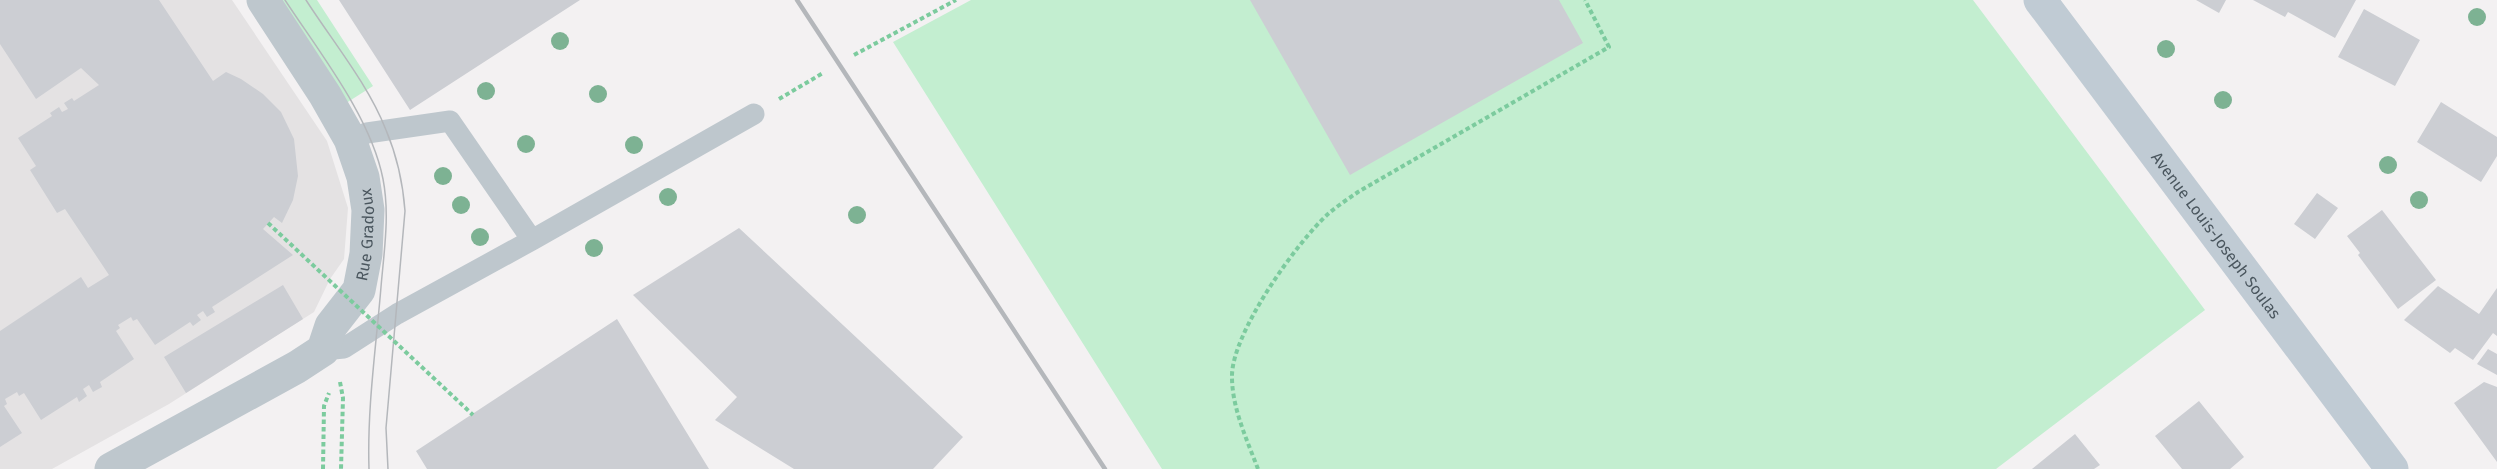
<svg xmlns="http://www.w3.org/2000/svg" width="2497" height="469" viewBox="0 0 2497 469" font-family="'Fira Sans',sans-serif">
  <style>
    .education { fill: #e4e2e3 }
    .green { fill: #c3eed0 }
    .building { fill: #ccced3 }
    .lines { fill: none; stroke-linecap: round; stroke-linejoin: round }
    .path { stroke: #7ccb9e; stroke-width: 4; stroke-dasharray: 4.5 3; stroke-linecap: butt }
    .lane { stroke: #bec7cd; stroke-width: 21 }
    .street { stroke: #bec7cd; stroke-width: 33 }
    .secondary { stroke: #c0cbd4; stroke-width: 33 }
    .tram { stroke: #b4b7bb; stroke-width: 1.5 }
    .rail { stroke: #b4b7bb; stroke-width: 4.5 }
    .path-bridge { stroke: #7ccb9e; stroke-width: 4; stroke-dasharray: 4.5 3; stroke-linecap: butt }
    .tree { fill: #7db293 }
    .labels { text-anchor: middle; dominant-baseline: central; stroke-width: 6; stroke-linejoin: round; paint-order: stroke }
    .street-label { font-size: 16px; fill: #4a565e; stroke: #fff }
  </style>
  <rect width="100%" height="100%" fill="#f3f1f2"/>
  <path class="education" d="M0,0H232L327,141L348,208L344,259L330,279L314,312L169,404L52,469H0Z"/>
  <path class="green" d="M275,0H317L373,86L343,105Z
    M971,0H1973L2205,310L1996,469H1162L893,42Z"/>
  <path class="building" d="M0,0H159L213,81L226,72L241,79L263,94L281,112L294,139L298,176L293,200L282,223L274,217L263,229L293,255L212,307L215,312L207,317L203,311L197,315L201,320L193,326L190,322L155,345L137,319L133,321L131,317L118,325L120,328L116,331L134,359L100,382L102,387L93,392L89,385L83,389L87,396L79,402L77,397L41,420L24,393L19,396L17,392L5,399L7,404L4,406L22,433L0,447V331L81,277L88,288L109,275L65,209L57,213L30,170L36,166L18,138L52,116L50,113L59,107L62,112L68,109L64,103L72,98L74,101L99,85L81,68L36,99L0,44Z
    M339,0H580L410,110Z
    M1250,0H1559L1583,43L1350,175Z
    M2196,0H2226L2219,13Z
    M2253,0H2356L2335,38L2288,12L2285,17Z
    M2364,9L2420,40L2395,86L2338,57Z
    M2441,102L2497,137V156L2481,182L2417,142Z
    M2317,193L2338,208L2315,239L2294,224Z
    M2382,210L2436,280L2398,309L2358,255L2360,253L2347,236Z
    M739,228L963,437L933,469H794L715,420L737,397L633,295Z
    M283,285L303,319L186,393L164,357Z
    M2438,286L2479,314L2497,288V336L2493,333L2473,360L2455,348L2450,353L2404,320Z
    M617,319L709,469H427L416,451Z
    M2488,349L2497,354V375L2477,364Z
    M2484,382L2497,387V462L2454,403Z
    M2199,401L2244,457L2230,469H2182L2155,436Z
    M2075,434L2100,465L2094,469H2032Z"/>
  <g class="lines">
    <path class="path" d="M854,55L956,0
      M779,99L823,73
      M340,382L343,398L341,469
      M323,469L324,406L329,393
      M1258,469C1247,440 1232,408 1232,377C1231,334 1297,242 1328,214C1337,206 1348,199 1358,192L1609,47L1585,0"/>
    <path class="lane" d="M350,139L367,133L450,121L532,240
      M323,350L344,348L397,314L532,240L754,114"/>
    <path class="street" id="s1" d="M111,469L297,367L323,350L331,326L359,290L366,254L368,210L363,177L350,139L325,95L263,0"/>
    <path class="secondary" id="s2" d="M2040,0L2392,469"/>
    <path class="tram" d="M285,0C319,52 371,117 383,179C390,215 384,251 381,287C376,348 367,408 369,469
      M306,0C333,42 368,84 386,130C397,156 403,184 405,211L386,428L388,469"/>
    <path class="rail" d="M797,0L1105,469"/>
    <path class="path-bridge" d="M268,223L473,415"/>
  </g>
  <g class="tree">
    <circle cx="2477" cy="17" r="9"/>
    <circle cx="560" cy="41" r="9"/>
    <circle cx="2166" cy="49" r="9"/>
    <circle cx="486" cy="91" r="9"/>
    <circle cx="598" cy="94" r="9"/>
    <circle cx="2223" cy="100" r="9"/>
    <circle cx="526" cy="144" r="9"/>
    <circle cx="634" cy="145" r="9"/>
    <circle cx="2388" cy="165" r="9"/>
    <circle cx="443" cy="176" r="9"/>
    <circle cx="668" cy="197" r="9"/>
    <circle cx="2419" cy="200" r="9"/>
    <circle cx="461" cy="205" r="9"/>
    <circle cx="857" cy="215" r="9"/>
    <circle cx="480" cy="237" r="9"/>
    <circle cx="594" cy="248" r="9"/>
  </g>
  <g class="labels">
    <g class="street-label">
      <text stroke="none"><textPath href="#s1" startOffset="370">Rue Gradoux</textPath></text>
      <text stroke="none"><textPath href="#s2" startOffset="294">Avenue Louis-Joseph Soulas</textPath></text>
    </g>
  </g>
</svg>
